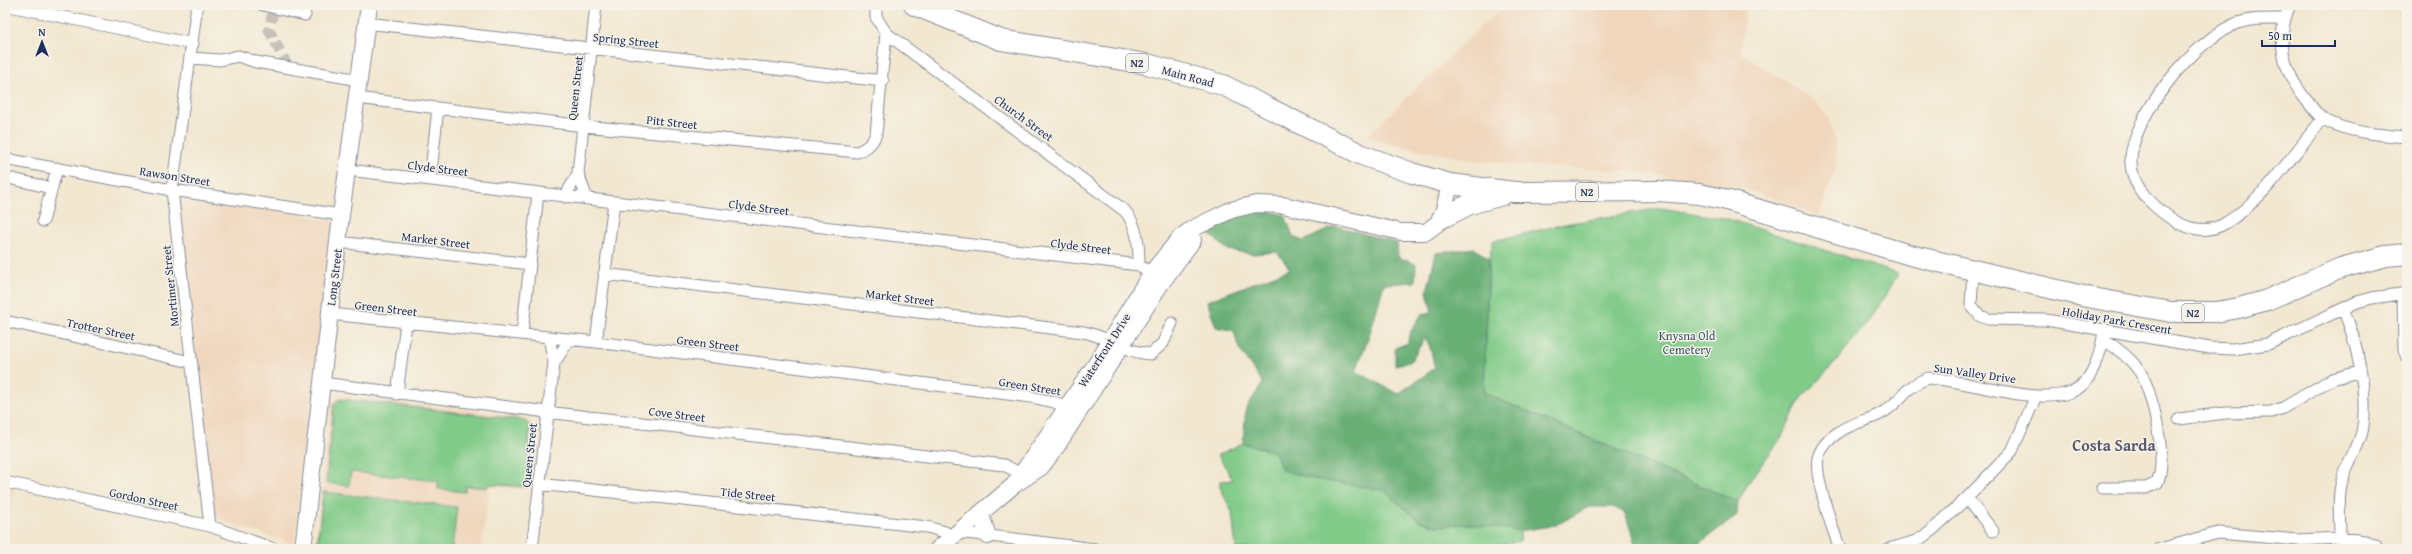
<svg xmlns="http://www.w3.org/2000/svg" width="2412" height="554" viewBox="0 0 2412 554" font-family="'Gentium Book Plus',serif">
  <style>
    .built { fill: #f0d6bc }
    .green { fill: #81cb88; stroke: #4e7d73 }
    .forest { fill: #68af74; stroke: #426f69 }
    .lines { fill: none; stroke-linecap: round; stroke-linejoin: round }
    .street-tunnel { stroke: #c7c2b9; stroke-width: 11; stroke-dasharray: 11 5.5; stroke-linecap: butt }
    .street-casing { stroke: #868b97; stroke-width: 13 }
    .secondary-casing { stroke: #868b97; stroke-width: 18 }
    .highway-casing { stroke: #868b97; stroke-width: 22 }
    .street { stroke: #fff; stroke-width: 11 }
    .secondary { stroke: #fff; stroke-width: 16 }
    .highway { stroke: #fff; stroke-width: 20 }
    .labels { text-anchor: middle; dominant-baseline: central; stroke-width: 3; stroke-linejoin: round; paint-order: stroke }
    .shield { fill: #f7f3e8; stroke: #5d6a87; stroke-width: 1 }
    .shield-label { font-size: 11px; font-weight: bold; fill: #1b2f5e }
    .street-label { font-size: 12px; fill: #1b2f5e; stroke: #f7f3e8 }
    .park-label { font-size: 12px; fill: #345668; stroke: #f7f3e8 }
    .district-label { font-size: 16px; font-weight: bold; fill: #59586d; stroke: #f7f3e8 }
  </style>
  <rect width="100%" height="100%" fill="#f7f3e8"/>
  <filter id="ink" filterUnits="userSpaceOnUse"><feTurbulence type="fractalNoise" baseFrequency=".025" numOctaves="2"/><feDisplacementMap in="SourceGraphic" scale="8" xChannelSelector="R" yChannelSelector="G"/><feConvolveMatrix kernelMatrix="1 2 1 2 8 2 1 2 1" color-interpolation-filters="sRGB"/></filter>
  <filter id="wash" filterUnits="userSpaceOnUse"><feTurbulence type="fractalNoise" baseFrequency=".012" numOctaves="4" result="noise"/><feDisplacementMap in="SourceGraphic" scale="16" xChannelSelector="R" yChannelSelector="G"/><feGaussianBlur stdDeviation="0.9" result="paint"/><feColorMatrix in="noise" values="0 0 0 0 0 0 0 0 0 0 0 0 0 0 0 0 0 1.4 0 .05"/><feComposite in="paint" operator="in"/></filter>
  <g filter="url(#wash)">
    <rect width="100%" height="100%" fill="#f2e7d0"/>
    <path class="built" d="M1504,5H1746L1741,53L1795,87L1815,102L1828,117L1835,141L1837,163L1819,216L1782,201L1737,187L1697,180L1633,171L1518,165L1466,159L1391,144L1367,136Z
      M178,193L333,221L294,544L225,522L214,513Z
      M340,396L526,417L533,425L528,489L490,487L481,549L315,548L331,403Z
      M5,487L15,489L5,537Z"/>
    <path class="green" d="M1661,208L1728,219L1898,274L1873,315L1835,363L1801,398L1781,438L1749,482L1738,502L1484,393L1489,259L1493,241L1565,224Z
      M339,399L524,420L530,426L526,487L488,484L487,488L466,486L465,492L438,489V481L351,472L349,486L326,483L334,404Z
      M1243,443L1275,452L1349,483L1383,490L1420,521L1437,526L1471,524L1520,531V541L1474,549H1236L1232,512L1220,487V481L1233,480L1218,455Z
      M323,492L457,507L452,549H336L317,547Z"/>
    <path class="forest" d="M1256,208L1285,215L1293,236L1303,241L1336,226L1397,243L1398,257L1416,264L1415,282L1384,284L1370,333L1356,371L1398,394L1435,368C1431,356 1433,349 1425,338L1410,362L1395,365V348L1408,343L1409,334L1422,314L1432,312L1427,291L1436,253L1474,248L1489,259L1484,393L1738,502L1737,515L1692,549H1646L1635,544L1625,513L1613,507H1589L1556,525L1520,531L1471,524L1437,526L1420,521L1383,490L1314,479L1282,470L1275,452L1243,443L1246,408L1263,383L1239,349L1234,331L1216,327L1207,301L1290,269L1277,252L1253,254L1228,250L1207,232L1220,220Z"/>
  </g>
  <g filter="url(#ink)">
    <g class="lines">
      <path class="street-tunnel" d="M273,11L269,30L286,63"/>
      <defs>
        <path id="street" d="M5,5L193,44
          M197,5L172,190L210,526
          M263,5L305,15
          M876,5V17L886,33L1125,211C1138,227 1139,245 1139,265
          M2290,5C2274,40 2284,73 2307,101C2312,107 2317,115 2323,119C2347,133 2381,135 2407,137
          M2283,19C2268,19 2253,18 2238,23C2197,37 2128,119 2131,164C2133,189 2151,204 2170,218C2186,229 2206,234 2224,224C2264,201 2293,153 2323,119
          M366,23L883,81
          M191,58L220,60L238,56L256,62L359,80
          M357,98L584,126L857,152C867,148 872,144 876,134L886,33
          M5,159L172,190L341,215
          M348,170L1139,265L1157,277
          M578,173L587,199
          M13,179L51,188
          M430,180L438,108
          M565,197L578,173L596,5
          M43,221L57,168
          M338,242L530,264
          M1973,271L1971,305L1980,316L1988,319L2046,320L2210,348L2233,349L2268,344L2357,302L2372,298L2407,293
          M604,274L1083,332C1107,336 1127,353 1151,354L1163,343L1172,323
          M2403,294L2404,349L2407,358
          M330,314L596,342L1031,397L1054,402L1072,409
          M5,321L191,362
          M522,334L538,194
          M596,342L614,202
          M554,363L570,339
          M322,383L547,412L1004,465L1027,477
          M397,394L406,323
          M2179,419L2225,413L2271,412L2283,408L2332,379L2359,372
          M5,482L210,526L274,549
          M539,484L927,527L945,532L951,538
          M2102,488H2146L2157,483C2168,461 2153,392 2140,372C2131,358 2117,348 2103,339
          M1967,498L1993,531
          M958,532L1095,549
          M2340,538C2340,518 2337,496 2343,477C2349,461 2358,448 2362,432C2369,398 2357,340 2343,309
          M532,549L554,363L549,337
          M1840,549C1833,530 1814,476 1818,458C1821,447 1830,438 1839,432C1851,423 1867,421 1880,414C1901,403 1903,387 1928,378C1969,380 2034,406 2071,392C2093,384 2102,350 2104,329
          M1889,549L1916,541L1929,533L1967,498L2012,451L2036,396
          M2160,549L2218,533L2298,540L2340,538L2365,541L2376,546"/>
        <path id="secondary" d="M1014,485L1096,364L1152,272L1180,238L1192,229L1231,210L1256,204L1283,205L1401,232H1426L1438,223L1442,218L1450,184
          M981,515L988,536
          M303,549L341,215L369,5
          M938,549L1014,485L1041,467L1055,449L1162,282L1193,240"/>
        <path id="highway" d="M914,5L1001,40L1147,64L1223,85L1362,155L1412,173L1450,184L1514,192L1657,191L1699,194L1723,199L1910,255L2087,297L2171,312H2216L2239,308L2267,300L2341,268L2386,256L2407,254
          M1442,218L1470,204L1502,195"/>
      </defs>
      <use href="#street" class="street-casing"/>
      <use href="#secondary" class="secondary-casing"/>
      <use href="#highway" class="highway-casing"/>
      <use href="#street" class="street"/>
      <use href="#secondary" class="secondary"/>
      <use href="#highway" class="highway"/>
    </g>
  </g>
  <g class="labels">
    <g class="shield">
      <rect x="1126" y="54" width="22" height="18" rx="3"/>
      <rect x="1576" y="183" width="22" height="18" rx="3"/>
      <rect x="2182" y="304" width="22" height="18" rx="3"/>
    </g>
    <g class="shield-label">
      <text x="1137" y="63">N2</text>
      <text x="1587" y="192">N2</text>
      <text x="2193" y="313">N2</text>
    </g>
    <g class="street-label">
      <text transform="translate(626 40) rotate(6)">Spring Street</text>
      <text transform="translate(1188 76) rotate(15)">Main Road</text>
      <text transform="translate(575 88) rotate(-84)">Queen Street</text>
      <text transform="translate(1024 118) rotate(36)">Church Street</text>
      <text transform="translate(672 122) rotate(6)">Pitt Street</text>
      <text transform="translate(438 168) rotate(7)">Clyde Street</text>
      <text transform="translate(175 176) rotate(9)">Rawson Street</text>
      <text transform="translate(759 207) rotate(7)">Clyde Street</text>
      <text transform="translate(436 240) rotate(7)">Market Street</text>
      <text transform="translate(1081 246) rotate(7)">Clyde Street</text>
      <text transform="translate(334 277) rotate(-83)">Long Street</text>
      <text transform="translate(170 286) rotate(-96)">Mortimer Street</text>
      <text transform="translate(900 297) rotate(7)">Market Street</text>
      <text transform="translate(386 308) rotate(7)">Green Street</text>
      <text transform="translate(2117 320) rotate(10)">Holiday Park Crescent</text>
      <text transform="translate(101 329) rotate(12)">Trotter Street</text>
      <text transform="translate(708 343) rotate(7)">Green Street</text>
      <text transform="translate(1104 350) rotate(-57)">Waterfront Drive</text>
      <text transform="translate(1975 373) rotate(8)">Sun Valley Drive</text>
      <text transform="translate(1030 386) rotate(9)">Green Street</text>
      <text transform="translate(677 414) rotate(7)">Cove Street</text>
      <text transform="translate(529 455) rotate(-84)">Queen Street</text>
      <text transform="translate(748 494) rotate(6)">Tide Street</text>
      <text transform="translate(144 499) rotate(12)">Gordon Street</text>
    </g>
    <g class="park-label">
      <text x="1687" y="335">Knysna Old<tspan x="1687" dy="14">Cemetery</tspan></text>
    </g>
    <g class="district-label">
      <text x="2114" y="445">Costa Sarda</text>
    </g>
  </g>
  <rect width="2412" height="554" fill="none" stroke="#f7f3e8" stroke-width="20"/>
  <g transform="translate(42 42)" stroke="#f7f3e8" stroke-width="3" paint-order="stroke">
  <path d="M0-3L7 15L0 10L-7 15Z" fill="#1b2f5e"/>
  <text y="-6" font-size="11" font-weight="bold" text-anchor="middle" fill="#1b2f5e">N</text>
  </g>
  <path d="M2262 40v6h73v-6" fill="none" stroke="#1b2f5e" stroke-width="2"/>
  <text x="2268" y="40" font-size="12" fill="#1b2f5e" stroke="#f7f3e8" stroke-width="3" paint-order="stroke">50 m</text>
</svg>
